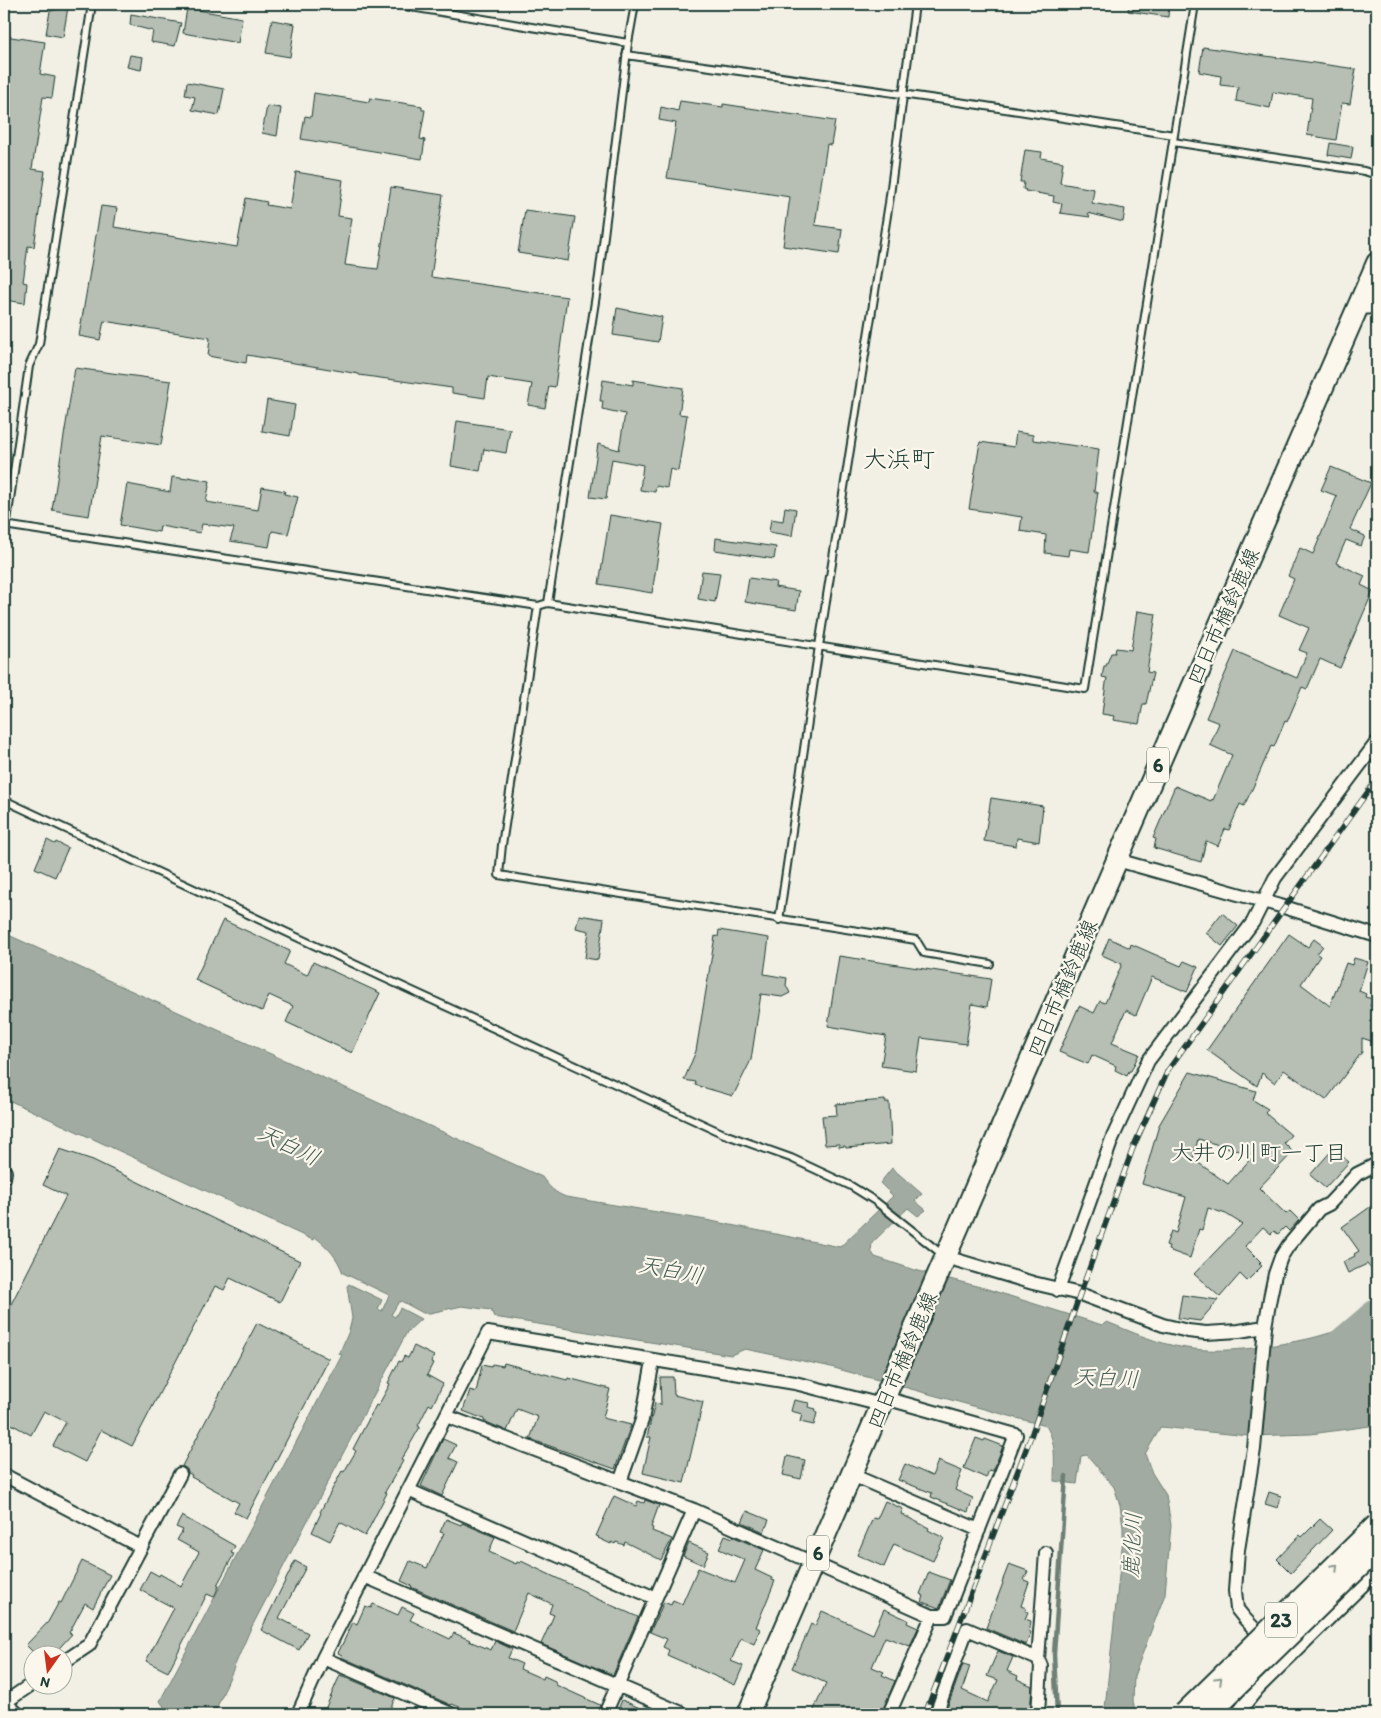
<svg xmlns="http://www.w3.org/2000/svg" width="1381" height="1718" viewBox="0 0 1381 1718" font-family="Itim,'Klee One',sans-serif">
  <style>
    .water { fill: #a2aba1; stroke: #6e7f75 }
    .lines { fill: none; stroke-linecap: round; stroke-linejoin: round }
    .stream { stroke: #6e7f75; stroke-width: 4.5 }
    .river { stroke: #a2aba1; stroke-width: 28 }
    .building { fill: #b7beb3; stroke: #1f3d34; fill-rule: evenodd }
    .service-casing { stroke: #1f3d34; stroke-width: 10 }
    .minor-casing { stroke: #1f3d34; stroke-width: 16 }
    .tertiary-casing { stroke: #1f3d34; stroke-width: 20 }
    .primary-casing { stroke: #1f3d34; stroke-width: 24 }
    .service { stroke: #fbf7ec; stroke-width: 6 }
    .minor { stroke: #fbf7ec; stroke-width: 12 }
    .tertiary { stroke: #fbf7ec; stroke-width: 16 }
    .primary { stroke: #fbf7ec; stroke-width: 20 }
    .rail-casing { stroke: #1f3d34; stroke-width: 5.5 }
    .rail { stroke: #fbf7ec; stroke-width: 4; stroke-dasharray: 11; stroke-linecap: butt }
    .trunk-bridge-casing { stroke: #1f3d34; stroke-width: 25; stroke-linecap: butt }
    .trunk-bridge { stroke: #fbf7ec; stroke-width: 21 }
    .oneway { stroke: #8d9a90 }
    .labels { text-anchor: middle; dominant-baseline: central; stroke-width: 4.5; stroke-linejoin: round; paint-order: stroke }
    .shield { fill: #fbf7ec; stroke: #61756b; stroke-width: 1 }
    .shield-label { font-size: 20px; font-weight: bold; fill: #1f3d34 }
    .street-label { font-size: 21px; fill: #1f3d34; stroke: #fbf7ec }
    .water-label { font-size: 22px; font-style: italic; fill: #465e55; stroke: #fbf7ec }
    .neighbourhood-label { font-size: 22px; fill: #1f3d34; stroke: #fbf7ec }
    .quarter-label { font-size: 24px; fill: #1f3d34; stroke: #fbf7ec }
  </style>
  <rect width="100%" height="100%" fill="#f2f0e5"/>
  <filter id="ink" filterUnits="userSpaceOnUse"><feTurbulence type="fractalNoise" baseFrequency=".02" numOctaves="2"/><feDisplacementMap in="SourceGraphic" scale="10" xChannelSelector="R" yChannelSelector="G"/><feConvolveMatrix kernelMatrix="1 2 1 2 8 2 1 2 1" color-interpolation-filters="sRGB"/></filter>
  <g filter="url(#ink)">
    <path class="water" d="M4,933L542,1177C549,1187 555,1193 566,1197L706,1220L840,1247L893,1196L880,1183L892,1168L922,1194L915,1201L926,1210L918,1216L908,1208L872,1243L871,1251L875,1257L915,1270L984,1288L1102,1325L1107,1322C1132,1332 1158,1344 1186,1348C1225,1354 1265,1347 1303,1340C1325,1336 1356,1322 1377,1326V1425L1311,1434L1248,1436L1161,1427L1145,1454L1152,1473L1166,1495L1171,1525L1165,1594L1134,1676L1133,1701L1136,1714H1106L1105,1708L1123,1538V1527L1120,1505L1114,1487L1087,1455L1081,1456L1077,1484L1054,1481C1054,1462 1057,1443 1046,1426L827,1366L745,1349L731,1355L494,1317L491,1310L462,1306L430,1313H423L401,1301L398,1303L391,1315L395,1317L400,1308L421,1319L407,1332L250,1630L214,1714H169L160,1701L342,1355L339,1354L349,1331L352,1318L347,1286L349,1284L382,1300L378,1309L382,1311L389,1295L343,1273C337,1257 329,1248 315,1237L313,1240L4,1098Z"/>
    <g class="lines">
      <path class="stream" d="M1057,1714L1054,1654L1066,1476"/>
      <path class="river" d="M1330,1352L1377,1312"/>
    </g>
    <path class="building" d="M1129,4H1169L1168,17L1128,11Z
      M68,7L63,37L46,34L50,11Z
      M187,8L242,18L238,43L183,33Z
      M131,14L181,23L175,46L151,42L153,31L130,25Z
      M272,20L295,24L290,57L266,53Z
      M4,36L45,42L40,74L55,77L52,98L43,97L32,169L45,171L34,247L28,246L23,282L27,283L25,303L4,300Z
      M1203,47L1356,69L1350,104L1342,103L1336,140L1307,135L1312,98L1273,92L1270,108L1236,101L1238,87L1220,85L1221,76L1199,72Z
      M130,55L143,57L141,70L127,67Z
      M187,82L224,89L219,115L192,110L195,97L185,95Z
      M314,93L369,102L370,98L422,106V110H425L420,139L425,140L422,159L301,139L305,116L311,117Z
      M680,101L723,107V104L835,121L831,145L827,144L815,225L842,229L839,254L783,246L790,197L667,178L676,123L659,120L661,107L678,111Z
      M267,106L281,108L277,136L262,133Z
      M1330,143L1353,147L1351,159L1328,155Z
      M1025,150L1042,152L1041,158L1063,162L1060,183L1094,189L1092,203L1125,209L1123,222L1088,213L1090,217L1060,213L1062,204L1053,202L1054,196L1025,191L1026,190L1023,189L1024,182H1020Z
      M296,172L343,180L338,216L352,218L345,265L378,269L391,187L443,195L431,277L567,297L555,387L549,386L545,408L528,405L532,384L488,377L485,398L452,393V388L359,375V374L247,355L246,363L208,356L210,338L104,321L100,340L79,336L101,206L117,208L114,227L237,247L246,198L267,202L266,205L290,209Z
      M525,210L575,217L568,261L518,253Z
      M617,308L662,317L658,342L613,335Z
      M75,368L171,381L161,445L102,436L89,516L52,510Z
      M603,380L633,385V380L683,388L679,414L687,415L678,471L670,469L667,488L656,486L655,492L640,490L643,465L612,459L606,499L590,497L598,444L619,450L625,414L602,409L603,401H600Z
      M267,400L295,405L290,436L262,431Z
      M457,421L510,429L506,453L484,449L480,471L451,466Z
      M1016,432L1033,435V440L1099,449L1094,492H1098L1089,552L1069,549L1068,556L1045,553L1046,535L1020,531L1022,517L969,509L980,442L1014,447Z
      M1331,467L1371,483L1350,529L1365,536L1361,546L1346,540L1336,563L1365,576L1361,585L1373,591L1340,668L1320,659L1307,689L1302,687L1287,722L1285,721L1274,747L1271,746L1256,781L1244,806L1240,804L1229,830L1225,829L1218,846L1206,841L1201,862L1154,848L1156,839L1153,838L1175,786L1211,801L1212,799L1213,800L1232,755L1210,745L1219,723L1206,718L1235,651L1297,678L1307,653L1299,650L1309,628L1279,615L1294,579L1288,576L1300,548L1313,554L1337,496L1321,490Z
      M172,477L188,479V477L210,481L206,502L258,510L262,487L285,491L284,494L298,497L288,534L272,531L269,547L230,541L234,528L202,524L200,533L160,526L159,532L120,525L127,484L170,492Z
      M785,507L796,509L792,536L769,532L771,519L783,521Z
      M610,515L663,524L652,593L599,584Z
      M716,538L776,547L774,559L715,550Z
      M702,571L720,573L715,602L698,599Z
      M749,578L776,582L775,587L799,591L796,610L745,602Z
      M1137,611L1156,614L1147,672L1153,673L1146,704H1143L1139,724L1113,720L1114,716L1102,714L1106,683L1107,678L1102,677L1104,666H1106L1111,653H1115L1116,648L1131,650Z
      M991,798L1043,806L1039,842L1017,838L1016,846L984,841Z
      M47,840L55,844L56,842L68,848L55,877L35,868Z
      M1222,913L1238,926L1222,946L1206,933Z
      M579,915L604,919L598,960L585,958L589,931L576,928Z
      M223,920L290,951L284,964L307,975L313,962L380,993L352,1053L286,1022L293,1006L269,995L262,1011L195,980Z
      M719,930L769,938L764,974L787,978L786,985L790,993L782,997L761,994L751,1060L733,1096L695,1085L696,1082L684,1080L696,1051L715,936L718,937Z
      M1289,934L1308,947L1314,939L1323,946L1317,954L1320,956L1301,984L1330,1006L1346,963L1352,965L1354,958L1368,962L1359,991L1366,994L1365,997L1373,999L1370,1006L1377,1009V1043L1362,1038V1052L1326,1100L1284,1070L1275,1083L1262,1073L1257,1086L1207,1050Z
      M1109,938L1130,948L1131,944L1181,966L1184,961L1198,967L1187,992L1152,977L1136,1015L1126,1010L1112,1043L1139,1054L1131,1071H1129L1127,1076L1115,1070L1116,1066L1092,1055L1088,1064L1059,1052L1079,1006L1094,1013L1100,1001L1105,1003L1122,964L1102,955Z
      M839,956L991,979L987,1007L972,1004L966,1044L921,1038L916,1071L881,1066L886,1036L828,1026Z
      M1190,1072L1256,1091L1253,1100L1268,1109L1265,1113L1291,1135L1284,1143L1293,1152L1259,1188L1286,1214L1290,1211L1299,1220L1289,1231L1285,1227L1278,1234L1274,1231L1271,1234L1263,1227L1245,1246L1261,1262L1259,1264L1262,1266L1247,1281L1240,1274L1220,1297L1194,1274L1242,1224L1226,1214L1208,1208L1202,1230L1199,1229L1190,1258L1168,1250L1169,1246L1166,1245L1171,1231L1176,1233L1186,1197L1142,1184L1159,1125ZM1198,1139L1254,1155L1228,1184L1193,1159Z
      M885,1100V1102H889L891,1144L846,1148L845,1146L839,1147V1144L825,1145L822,1116L837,1115L836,1104Z
      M60,1149L93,1160L300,1261L280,1302L230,1278L224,1290L215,1286L132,1446L101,1430L85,1462L53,1446L66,1422L44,1411L31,1435L4,1420V1348L10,1335L4,1332V1318L66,1196L43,1185Z
      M1333,1149L1349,1162L1325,1188L1310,1175Z
      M1377,1202V1276L1367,1264L1348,1273L1343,1262L1355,1256L1354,1254L1359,1251L1342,1227Z
      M1182,1295L1218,1300L1200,1321L1178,1318Z
      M257,1323L269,1329L270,1328L329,1359L246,1518L234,1512L239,1503L191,1477L192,1475L188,1473L187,1469L182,1466Z
      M414,1346L434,1356L431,1362L433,1363L427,1375L443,1384L432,1406L429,1404L418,1426L420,1427L401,1460L403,1461L385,1492L387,1493L365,1536L340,1522L330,1541L312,1532L321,1513L320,1512L342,1471L344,1472L356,1451L353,1449L376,1405L378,1406L390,1384L388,1383L399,1361L401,1362L404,1356L408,1358Z
      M504,1363L567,1380L568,1378L610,1389L603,1418L631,1425L615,1469L530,1439L538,1417L517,1409L507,1431L484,1421V1419L463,1411L470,1390L476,1392L482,1365L491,1367L492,1364L503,1366Z
      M660,1377H673L674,1395L703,1402L684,1483L643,1473L651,1437H647L655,1403L661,1405Z
      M794,1400L809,1403L808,1407L816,1409L815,1412L817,1413L814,1425L800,1422L802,1414L791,1411Z
      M976,1438L984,1441L985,1439L1003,1446L993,1471L989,1470L986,1478L964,1468Z
      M443,1439L456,1445L449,1458L458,1462L442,1496L421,1486Z
      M787,1456L805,1460L801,1479L783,1475Z
      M938,1461L962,1471L955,1490L973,1498L968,1512L931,1497L932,1493L898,1480L905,1464L932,1476Z
      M1269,1492L1281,1496L1278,1508L1265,1504Z
      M614,1496L636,1506L638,1501L644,1503L645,1500L659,1505L651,1527L653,1528L652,1531L672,1539L661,1560L625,1542L624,1545L616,1542L615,1544L611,1542V1544L598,1538L599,1537L596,1536Z
      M885,1501L903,1509L901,1514L929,1528L928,1530L944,1538L933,1561L894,1544L884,1567L857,1555L873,1518L877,1519Z
      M747,1511L769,1520L764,1532L742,1522Z
      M182,1516L235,1546L231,1553L234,1554L217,1585L219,1586L214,1597L207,1594L168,1672L146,1661L174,1608L140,1590L150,1571L159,1576L160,1574L181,1586L199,1552L177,1540L183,1530L176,1527Z
      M446,1519L461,1525L462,1523L495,1537L489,1552L516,1564L517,1562L520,1563L521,1561L586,1592V1594L638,1617L613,1675L541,1644L554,1615L549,1613L552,1604L529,1593L513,1631L411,1587L412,1586L401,1581L410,1561L427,1568L444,1533L440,1532Z
      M1320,1519L1332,1530L1291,1573L1277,1559L1300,1535L1302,1537Z
      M725,1535L733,1538L734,1537L764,1550L755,1570L772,1578V1580L775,1581L756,1627L760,1629L754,1644L741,1638L731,1661L743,1666L735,1685L667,1655L669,1650L663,1647L667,1639L650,1632L664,1602L671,1605L673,1600L682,1604L698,1568L735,1583L745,1560L719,1549Z
      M689,1543L709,1552L703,1565L683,1556Z
      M82,1561L110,1575L93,1608L85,1603L69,1633L72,1634L52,1656H48L41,1649L35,1654L26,1645L48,1622L59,1602L61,1603Z
      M295,1561L306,1567L279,1618L308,1633L299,1650L261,1630Z
      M1009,1564L1028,1571L1024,1580L1029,1582L1021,1606L1026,1608L1025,1611L1028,1612L1025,1619L1031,1621L1029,1632H1031L1026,1645L986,1628L1003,1583L1002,1582Z
      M929,1572L950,1580L939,1608L922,1602L924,1596L920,1594Z
      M373,1604L398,1615L402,1607L414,1613L410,1620L450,1639L454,1633L470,1640L469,1641L491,1650L495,1641L512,1649L508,1658L522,1664L520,1669L543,1679L544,1676L555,1681L556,1685L600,1705L597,1714H489L480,1710L479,1714H476L452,1704L451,1705L341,1657L342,1655L338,1653L353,1622L357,1624L365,1606L371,1608Z
      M884,1609L908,1620L907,1623L918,1628L910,1646L885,1637L872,1667L884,1672L882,1675L895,1681L881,1714H812L826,1683L792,1668L811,1624L815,1626L822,1611L873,1634Z
      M998,1651L1013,1657L1007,1671L1018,1676L1017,1679L1032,1686L1030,1714H945L963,1664L970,1666L962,1690L988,1702L998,1680L987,1676Z
      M340,1675L395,1698L388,1714H323Z
      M622,1700L653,1714H614L615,1711L617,1712Z"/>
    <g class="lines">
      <defs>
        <path id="service" d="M393,4L628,43
          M626,55L979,105L1174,135
          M1173,142L1364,171L1377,175
          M4,525L538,606L548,603L1085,689L1195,4
          M4,542L29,366L39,344L92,4
          M548,603L599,276L628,43L635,4
          M538,606L502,845L499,875L916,940L924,953L990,964
          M4,800L382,977L724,1134L791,1158L851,1186L875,1201L943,1255
          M779,920L819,646L889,203L915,4"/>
        <path id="minor" d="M1117,860L1284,907L1377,936
          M4,1178L5,1172
          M946,1257L1033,1283L1080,1294L1163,1325L1188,1331L1206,1333L1239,1331L1265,1327
          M1058,1290L1112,1139L1148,1061L1253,922L1275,878L1377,742
          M446,1416L694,1510L932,1616H945L1016,1435L885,1398
          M4,1475L141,1547
          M852,1475L979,1530
          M620,1482L642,1420L653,1361
          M408,1490L655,1598
          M364,1576L684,1714
          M323,1658L451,1714
          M1285,1661L1245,1619L1237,1609L1235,1591L1238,1550L1254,1449L1265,1327L1270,1298L1275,1274L1281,1257L1288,1246L1319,1209L1329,1204L1357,1174L1377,1164
          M62,1663L89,1645L180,1474
          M4,1703L32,1684
          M298,1714L323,1658L488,1333L795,1383L882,1405
          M605,1714L694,1510
          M889,1714L932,1616
          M936,1714L967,1629L1038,1659
          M1038,1714L1041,1666L1038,1659L1046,1553
          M1237,1714L1258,1688L1377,1571"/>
        <path id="tertiary" d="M1358,306L1377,305
          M4,1705L15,1714"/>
        <path id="primary" d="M748,1714L1117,860L1377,263"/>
      </defs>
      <use href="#service" class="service-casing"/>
      <use href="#minor" class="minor-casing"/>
      <use href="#tertiary" class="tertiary-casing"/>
      <use href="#primary" class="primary-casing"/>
      <use href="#service" class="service"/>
      <use href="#minor" class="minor"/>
      <use href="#tertiary" class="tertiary"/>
      <use href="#primary" class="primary"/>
      <defs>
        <path id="rail" d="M925,1714L1031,1436L1080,1294L1133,1148L1168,1070L1377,779"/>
      </defs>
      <use href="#rail" class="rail-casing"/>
      <use href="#rail" class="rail"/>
      <defs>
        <path id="trunk-bridge" d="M1184,1714L1377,1525
          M1208,1714L1377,1549"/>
      </defs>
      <use href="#trunk-bridge" class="trunk-bridge-casing"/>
      <use href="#trunk-bridge" class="trunk-bridge"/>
    </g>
    <defs><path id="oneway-chevron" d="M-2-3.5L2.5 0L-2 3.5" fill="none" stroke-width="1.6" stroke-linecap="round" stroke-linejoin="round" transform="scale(1.25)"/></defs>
    <g class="oneway">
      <use href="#oneway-chevron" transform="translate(1335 1567) rotate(-45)"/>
      <use href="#oneway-chevron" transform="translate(1219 1680) rotate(-44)"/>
    </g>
  </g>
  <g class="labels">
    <g class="shield">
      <rect x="1147" y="747.5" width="22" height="35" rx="4"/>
      <rect x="807" y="1535.5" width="22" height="35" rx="4"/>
      <rect x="1265" y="1602.5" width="32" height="35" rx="4"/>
    </g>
    <g class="shield-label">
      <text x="1158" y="765">6</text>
      <text x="818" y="1553">6</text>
      <text x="1281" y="1620">23</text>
    </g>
    <g class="street-label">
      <text transform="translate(1223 616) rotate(-66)">四日市楠鈴鹿線</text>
      <text transform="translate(1062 988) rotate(-67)">四日市楠鈴鹿線</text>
      <text transform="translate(902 1360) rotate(-67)">四日市楠鈴鹿線</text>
    </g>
    <g class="water-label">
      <text transform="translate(289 1145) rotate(26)">天白川</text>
      <text transform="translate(671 1270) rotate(11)">天白川</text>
      <text transform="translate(1106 1378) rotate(2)">天白川</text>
      <text transform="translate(1132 1545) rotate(-87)">鹿化川</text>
    </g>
    <g class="neighbourhood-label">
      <text x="1259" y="1152">大井の川町一丁目</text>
    </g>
    <g class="quarter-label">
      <text x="899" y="458">大浜町</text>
    </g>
  </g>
  <rect width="1381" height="1718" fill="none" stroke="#fbf7ec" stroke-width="20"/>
  <rect x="10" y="10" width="1361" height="1698" fill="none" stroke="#1f3d34" stroke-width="2" filter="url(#ink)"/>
  <g transform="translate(48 1670) rotate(194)"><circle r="24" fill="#fbf7ec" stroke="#a3ada2"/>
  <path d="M0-4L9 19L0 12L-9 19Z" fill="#c8321e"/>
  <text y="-8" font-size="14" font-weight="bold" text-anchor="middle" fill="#1f3d34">N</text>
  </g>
</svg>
